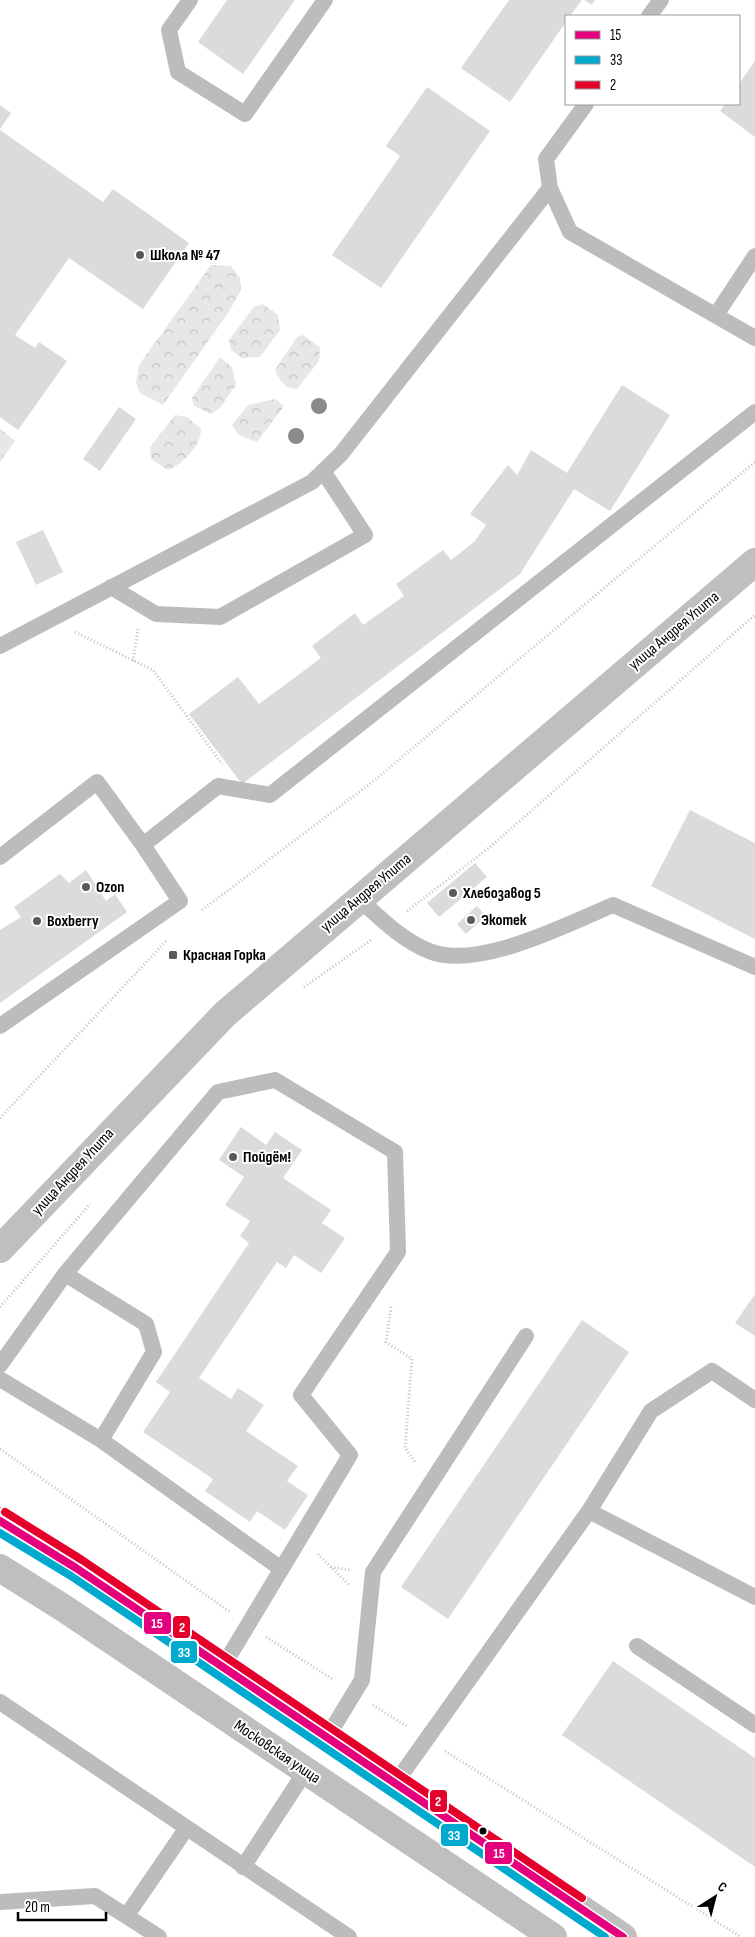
<svg xmlns="http://www.w3.org/2000/svg" width="755" height="1937" viewBox="0 0 755 1937" font-family="'Sofia Sans Condensed',sans-serif">
  <style>
    .grass { fill: url(#grass-tufts) }
    .forest { fill: url(#forest-crowns) }
    .building { fill: #dbdbdb }
    .lines { fill: none; stroke-linecap: round; stroke-linejoin: round }
    .path { stroke: #c2c2c2; stroke-width: 3; stroke-dasharray: 1 2.5; stroke-linecap: butt }
    .service { stroke: #bcbcbc; stroke-width: 16 }
    .secondary { stroke: #bfbfbf; stroke-width: 28 }
    .bus-1-casing { stroke: #fff; stroke-width: 11 }
    .bus-2-casing { stroke: #fff; stroke-width: 11 }
    .bus-3-casing { stroke: #fff; stroke-width: 11 }
    .bus-1 { stroke: #e5007d; stroke-width: 8 }
    .bus-2 { stroke: #00a9ce; stroke-width: 8 }
    .bus-3 { stroke: #e4002b; stroke-width: 8 }
    .tree { fill: #8a8a8a }
    .poi-dot { fill: #595959; stroke: #fff; stroke-width: 2 }
    .bus-dot { fill: #000; stroke: #fff; stroke-width: 2 }
    .labels { text-anchor: middle; dominant-baseline: central; stroke-width: 4; stroke-linejoin: round; paint-order: stroke }
    .poi-label { font-size: 16px; font-weight: bold; fill: #000; stroke: #fff; text-anchor: start }
    .street-label { font-size: 16px; fill: #000; stroke: #fff }
    .line-badge { stroke: #fff; stroke-width: 2 }
    .badge-label { font-size: 14px; text-anchor: middle; font-weight: bold; fill: #fff }
  </style>
  <defs>
    <pattern id="grass-tufts" width="24" height="20" patternUnits="userSpaceOnUse" patternTransform="scale(1.25)"><rect width="24" height="20" fill="#e7e7e7"/><path d="M3 7l-1-3M5 7V3M7 7l1-3M15 17l-1-3M17 17v-4M19 17l1-3" fill="none" stroke="#c4c4c4"/></pattern>
    <pattern id="forest-crowns" width="20" height="18" patternUnits="userSpaceOnUse" patternTransform="scale(1.25)"><rect width="20" height="18" fill="#e7e7e7"/><path d="M2 6a3 3 0 1 1 6 0M12 15a3 3 0 1 1 6 0" fill="none" stroke="#c4c4c4"/></pattern>
  </defs>
  <rect width="100%" height="100%" fill="#fff"/>
  <path class="grass" d="M0,429L15,441L0,462Z"/>
  <path class="forest" d="M211,265L231,266L240,278L241,290L230,310L163,405L140,393L136,383L139,365Z
    M263,304L278,315L280,330L260,357L242,358L231,350L229,340L254,307Z
    M303,335L320,347L319,361L297,389C285,389 279,380 275,370L297,337Z
    M220,357L232,367L236,385L220,408L211,414L194,406L192,398Z
    M275,399L284,406L257,442L239,435L232,425L248,405Z
    M175,415L187,417L201,429C201,446 183,464 168,470L151,459L150,447Z"/>
  <path class="building" d="M227,0H295L243,74L198,42Z
    M509,0H582L570,16H566V22L510,102L461,68Z
    M584,0H595L592,5Z
    M755,61V137L720,111L725,104H739V84Z
    M427,87L490,131L381,288L332,255L400,156L386,146Z
    M0,105L11,113L0,129Z
    M0,130L103,202L113,189L189,243L143,309L69,258L15,335L35,348L39,342L67,361L18,430L0,417Z
    M622,385L670,415L610,511L574,489L520,574L242,784L189,714L238,677L259,704L321,658L312,646L355,613L363,625L404,596L396,584L443,550L451,560L474,542L486,525L470,514L508,465L517,475L531,450L567,473Z
    M119,407L136,419L100,471L83,459Z
    M43,530L63,572L36,585L16,542Z
    M690,810L755,843V939L651,886Z
    M475,863L487,877L439,917L427,903Z
    M86,870L106,901L115,894L127,912L0,1003V930L21,917L14,907L60,874L69,883Z
    M477,906L486,916L466,934L457,924Z
    M241,1127L266,1145L275,1132L302,1150L283,1178L331,1210L322,1223L345,1238L321,1273L294,1255L286,1268L277,1262L199,1378L231,1399L238,1388L264,1405L246,1431L298,1466L287,1481L308,1495L285,1530L257,1511L250,1522L205,1491L213,1479L143,1432L170,1392L156,1382L249,1243L240,1236L250,1221L225,1205L244,1177L219,1160Z
    M755,1294V1336L735,1323Z
    M582,1320L629,1352L448,1619L401,1587Z
    M613,1661L755,1758V1867L562,1735Z"/>
  <g class="lines">
    <path class="path" d="M75,632L153,670L222,764
      M133,661L138,629
      M202,910L371,783L755,462
      M407,911L490,847L755,615
      M304,987L371,940
      M0,1118L167,940
      M0,1307L90,1204
      M391,1307L386,1342L412,1359L405,1448L416,1463
      M0,1449L230,1612
      M318,1554L349,1585
      M331,1567L350,1570
      M266,1637L334,1680
      M373,1705L408,1727
      M445,1751L741,1937"/>
    <path class="service" d="M190,0L169,30L178,72L245,114L325,0
      M649,16L661,0
      M586,104L546,159L550,188L570,232L755,338
      M716,315L755,256
      M111,587L156,614L220,617L365,535L323,471
      M0,646L312,482L341,454L550,188
      M143,845L218,786L270,795L755,412
      M0,857L97,782L143,845L180,901L0,1026
      M359,899C381,919 402,940 429,951C477,971 568,924 613,905L755,967
      M65,1274L146,1324L154,1352L101,1440
      M0,1365L65,1274L218,1092L275,1080L395,1152L398,1252L301,1395L350,1455L222,1668
      M0,1379L101,1440L280,1568
      M589,1511L651,1411L712,1371L755,1400
      M637,1646L755,1725
      M0,1702L349,1937
      M326,1739L362,1680L373,1572L526,1336
      M394,1785L589,1511L755,1597
      M243,1867L305,1772
      M0,1902L95,1896L159,1937
      M127,1915L186,1829"/>
    <path class="secondary" d="M0,1249L225,1014L755,562
      M0,1521L76,1568L623,1937
      M0,1568L65,1609L553,1937"/>
    <defs>
      <path id="bus-1" d="M0,1521L76,1568L623,1937"/>
      <path id="bus-2" d="M0,1533L71,1576L605,1937"/>
      <path id="bus-3" d="M5,1512L82,1560L582,1898"/>
    </defs>
    <use href="#bus-1" class="bus-1-casing"/>
    <use href="#bus-2" class="bus-2-casing"/>
    <use href="#bus-3" class="bus-3-casing"/>
    <use href="#bus-1" class="bus-1"/>
    <use href="#bus-2" class="bus-2"/>
    <use href="#bus-3" class="bus-3"/>
  </g>
  <g class="tree">
    <circle cx="319" cy="406" r="8"/>
    <circle cx="296" cy="436" r="8"/>
  </g>
  <g class="poi-dot">
    <circle cx="140" cy="255" r="5"/>
    <circle cx="86" cy="887" r="5"/>
    <circle cx="453" cy="893" r="5"/>
    <circle cx="471" cy="920" r="5"/>
    <circle cx="37" cy="921" r="5"/>
    <rect x="168" y="950" width="10" height="10" rx="2.5"/>
    <circle cx="233" cy="1157" r="5"/>
  </g>
  <circle class="bus-dot" cx="483" cy="1831" r="4.5"/>
  <g class="labels">
    <g class="poi-label">
      <text x="150" y="255">Школа № 47</text>
      <text x="96" y="887">Ozon</text>
      <text x="463" y="893">Хлебозавод 5</text>
      <text x="481" y="920">Экотек</text>
      <text x="47" y="921">Boxberry</text>
      <text x="183" y="955">Красная Горка</text>
      <text x="243" y="1157">Пойдём!</text>
    </g>
    <g class="street-label">
      <text transform="translate(674 631) rotate(-40)">улица Андрея Упита</text>
      <text transform="translate(366 893) rotate(-40)">улица Андрея Упита</text>
      <text transform="translate(73 1172) rotate(-47)">улица Андрея Упита</text>
      <text transform="translate(277 1752) rotate(34)">Московская улица</text>
    </g>
  </g>
  <g class="line-badge">
    <rect x="143" y="1611" width="29" height="24" rx="5" fill="#e5007d"/>
    <rect x="172" y="1615" width="19" height="24" rx="5" fill="#e4002b"/>
    <rect x="170" y="1640" width="28" height="24" rx="5" fill="#00a9ce"/>
    <rect x="429" y="1789" width="19" height="24" rx="5" fill="#e4002b"/>
    <rect x="440" y="1823" width="29" height="24" rx="5" fill="#00a9ce"/>
    <rect x="484" y="1841" width="29" height="24" rx="5" fill="#e5007d"/>
  </g>
  <g class="badge-label">
    <text x="157" y="1628">15</text>
    <text x="182" y="1632">2</text>
    <text x="184" y="1657">33</text>
    <text x="438" y="1806">2</text>
    <text x="454" y="1840">33</text>
    <text x="499" y="1858">15</text>
  </g>
  <rect x="565" y="15" width="175" height="90" fill="#ffffff" stroke="#999999"/>
  <rect x="575" y="31" width="25" height="8" fill="#e5007d" stroke="#999999"/>
  <text x="610" y="40" font-size="15" fill="#000000">15</text>
  <rect x="575" y="56" width="25" height="8" fill="#00a9ce" stroke="#999999"/>
  <text x="610" y="65" font-size="15" fill="#000000">33</text>
  <rect x="575" y="81" width="25" height="8" fill="#e4002b" stroke="#999999"/>
  <text x="610" y="90" font-size="15" fill="#000000">2</text>
  <g transform="translate(715 1897) rotate(36)" stroke="#ffffff" stroke-width="4" paint-order="stroke">
  <path d="M0-4L9 19L0 12L-9 19Z" fill="#000000"/>
  <text y="-8" font-size="14" font-weight="bold" text-anchor="middle" fill="#000000">С</text>
  </g>
  <path d="M18 1912v8h88v-8" fill="none" stroke="#000000" stroke-width="2.5"/>
  <text x="25" y="1912" font-size="15" fill="#000000" stroke="#ffffff" stroke-width="4" paint-order="stroke">20 m</text>
</svg>
